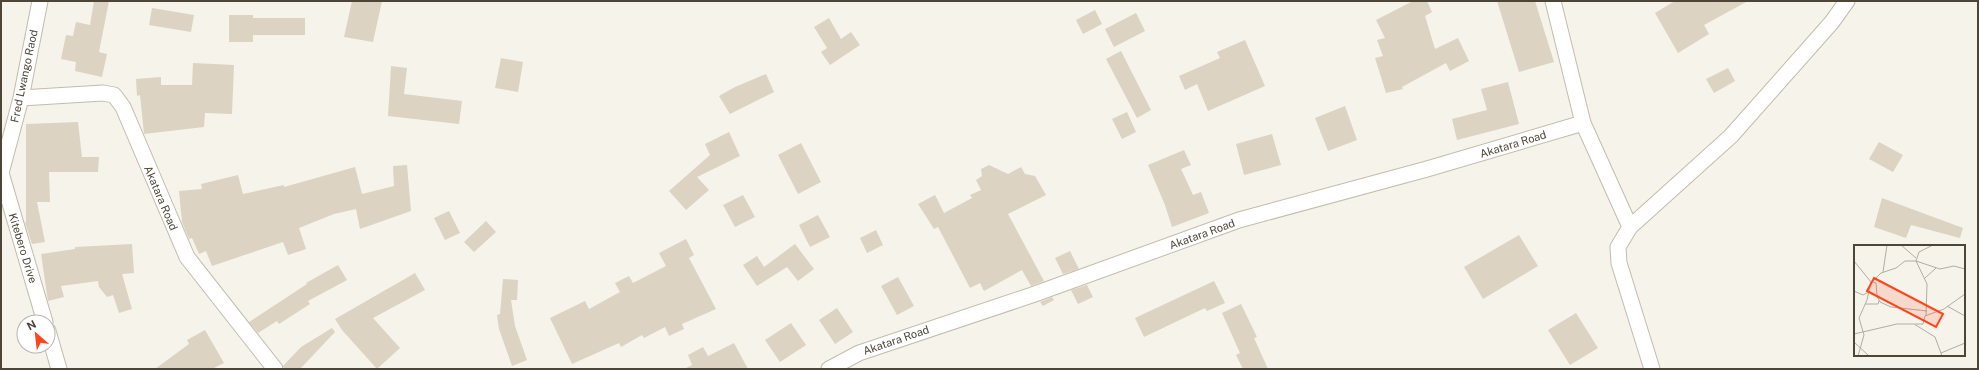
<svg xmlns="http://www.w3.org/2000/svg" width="1979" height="370" viewBox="0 0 1979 370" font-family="'Public Sans',sans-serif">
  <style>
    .building { fill: #dcd3c2 }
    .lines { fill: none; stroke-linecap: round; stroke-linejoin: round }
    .minor-casing { stroke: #c3bcac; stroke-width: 17 }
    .minor { stroke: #fff; stroke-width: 15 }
    .labels { text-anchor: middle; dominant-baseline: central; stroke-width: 3; stroke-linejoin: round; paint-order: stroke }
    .street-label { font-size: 11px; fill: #4c4538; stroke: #fff }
    .inset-road { fill: none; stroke: #b2ada3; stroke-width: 1 }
    .view { fill: #ff451a; fill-opacity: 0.15; stroke: #ff451a; stroke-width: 2 }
    .inset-edge { fill: none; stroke: #4c4538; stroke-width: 2 }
  </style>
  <rect width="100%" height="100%" fill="#f6f3eb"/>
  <path class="building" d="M94,1H109L99,52L107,54L102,77L75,71L76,62L61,59L66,35L73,36L76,22L90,25Z
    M352,1H382L373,42L344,37Z
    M1413,1H1427L1432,12L1425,16L1435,49L1458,38L1469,61L1450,71L1446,63L1402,87L1403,89L1386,93L1375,58L1383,56L1377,40L1385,38L1376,20Z
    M1497,1H1535L1554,62L1519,72Z
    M1675,1H1748L1704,25L1709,34L1678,53L1655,13Z
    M152,8L194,15L191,32L149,25Z
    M1095,10L1102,24L1083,34L1076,20Z
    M1136,13L1145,31L1114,47L1105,29Z
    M229,15H253V18H305V35H253V42H229Z
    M829,18L841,39L851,32L860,45L830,65L821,52L827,48L814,27Z
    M1245,40L1265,86L1208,111L1197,84L1185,90L1179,76L1220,58L1217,52Z
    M1121,51L1151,110L1137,118L1106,59Z
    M501,58L523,62L518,92L495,88Z
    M193,63L234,65L232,114L205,113L204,127L144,134L140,95L137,96L136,79L161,77V85H192Z
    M391,66L407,68L404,94L462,101L459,124L388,116Z
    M1728,68L1735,81L1714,93L1706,79Z
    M766,74L774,92L730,114L719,96L735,87Z
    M1508,82L1519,124L1457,140L1452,119L1487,110L1481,89Z
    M1345,106L1357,140L1328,151L1315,118Z
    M1127,112L1136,132L1122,139L1112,119Z
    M78,122L82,157H99L98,172H49L50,202H37L45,242L32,244L25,223L26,222V124Z
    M729,132L740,156L697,177L709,190L686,210L669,191L710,155L705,144Z
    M1272,134L1281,165L1244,175L1236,144Z
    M1879,142L1903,155L1893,172L1869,159Z
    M801,143L821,182L798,194L778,155Z
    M1184,150L1191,165L1181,169L1193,195L1201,192L1209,213L1172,227L1165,205L1148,165Z
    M407,165L411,211L360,229L356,209L334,214L299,228L306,249L288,255L283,242L212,266L206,251L199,254L192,238L189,239L182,222L179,191L202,189L201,184L238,175L243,194L284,185V187L355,167L362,194L394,186L393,166Z
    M989,165L1008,174L1021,167L1025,174L1035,176L1046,195L1008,214L1044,281L1031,286L1022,270L984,291L980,283L970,288L938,227L934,229L918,204L935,195L944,213L972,198L970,195L981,190L976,180L982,176L981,169Z
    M743,195L755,217L735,227L723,205Z
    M1882,198L1963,228L1960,238L1911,225L1906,238L1874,227Z
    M449,211L460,233L445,240L434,218Z
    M818,215L830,237L810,247L799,225Z
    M486,221L496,232L474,252L464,242Z
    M876,230L883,245L867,253L860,238Z
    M1519,235L1538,266L1483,299L1464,267Z
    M686,239L694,255L689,258L716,309L682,324L684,329L669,336L665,327L644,338L642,335L621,347L619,343L572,364L550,318L585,301L589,309L620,292L615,283L629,276L633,283L666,266L659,253Z
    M132,244L134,273L122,274L132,309L119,313L113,295L107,297L99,287L98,281L61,286L64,297L48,301L41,254L75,249V247Z
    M795,244L814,269L798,281L787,267L757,286L743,265L757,256L764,267Z
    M1070,251L1079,269L1063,274L1055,258Z
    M338,265L347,280L308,301L310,304L279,324L277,321L258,333L249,322L307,284L306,283Z
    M415,273L425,290L373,318L400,348L377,369L342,330L335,319Z
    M898,277L914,306L897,315L881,286Z
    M503,279L518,280L517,300H511L515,326L527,360L512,366L499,329L497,315L500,314Z
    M1214,281L1225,303L1207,311L1205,308L1144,337L1135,318Z
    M1087,285L1093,297L1078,304L1071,290Z
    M1052,297L1054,300L1043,306L1040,302Z
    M1241,304L1257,337L1254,338L1268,369H1243L1236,355L1240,353L1222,313Z
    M837,308L853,332L835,344L819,320Z
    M1576,313L1598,348L1570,365L1548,330Z
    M791,323L806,345L780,362L765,340Z
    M332,328L335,332L300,369H284L283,366L301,347Z
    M205,330L224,363L212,369H155L189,344L187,340Z
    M734,343L748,369H684L692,365L688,355L703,347L708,356Z"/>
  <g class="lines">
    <defs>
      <path id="minor" d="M1553,1L1583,123L1630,227
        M21,98L103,93L114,95L123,107L187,257L275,369
        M1,173L21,98L40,1
        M1,173L45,322
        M48,331L59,369
        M829,369L859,353L1032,295L1239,220L1427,169L1583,123
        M1652,369L1619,263L1618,247L1630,227L1731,136L1832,22L1847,1"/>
    </defs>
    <use href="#minor" class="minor-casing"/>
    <use href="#minor" class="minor"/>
  </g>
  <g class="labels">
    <g class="street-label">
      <text transform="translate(24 76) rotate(-78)">Fred Lwango Raod</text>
      <text transform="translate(1513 144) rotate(-17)">Akatara Road</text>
      <text transform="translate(161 198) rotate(67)">Akatara Road</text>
      <text transform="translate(1202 234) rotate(-20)">Akatara Road</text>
      <text transform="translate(23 248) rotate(73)">Kitebero Drive</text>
      <text transform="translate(896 340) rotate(-19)">Akatara Road</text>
    </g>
  </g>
  <g transform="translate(1854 245)">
    <rect width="111" height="111" fill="#f6f3eb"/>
    <path class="inset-road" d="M47,0L62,13M0,16L17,37L13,55L5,73L10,90L4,111M29,27L33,0M71,33L82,23M19,37L22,38L23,51L26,57L37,62L73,66M17,38L27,28L42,23L51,16H62L65,7L79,0M0,46L9,50L15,47M11,59H24L25,56M93,61L111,71M72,71L73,39L62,16L86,24L100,21L111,24M61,79H69L71,71L90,64L111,49M0,89L43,79H60L81,92L88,111M0,97L15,111M87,108L111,98"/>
    <path class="view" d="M20,33L89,69L82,82L13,46Z"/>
    <rect width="111" height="111" class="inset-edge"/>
  </g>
  <rect width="1979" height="370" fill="none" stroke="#4c4538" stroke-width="4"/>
  <g transform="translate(36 334) rotate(332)"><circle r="19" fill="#ffffff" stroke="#b7b5af"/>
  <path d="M0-3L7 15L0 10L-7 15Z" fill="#ff451a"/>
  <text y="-6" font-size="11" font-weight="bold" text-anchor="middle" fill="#4c4538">N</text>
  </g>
</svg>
